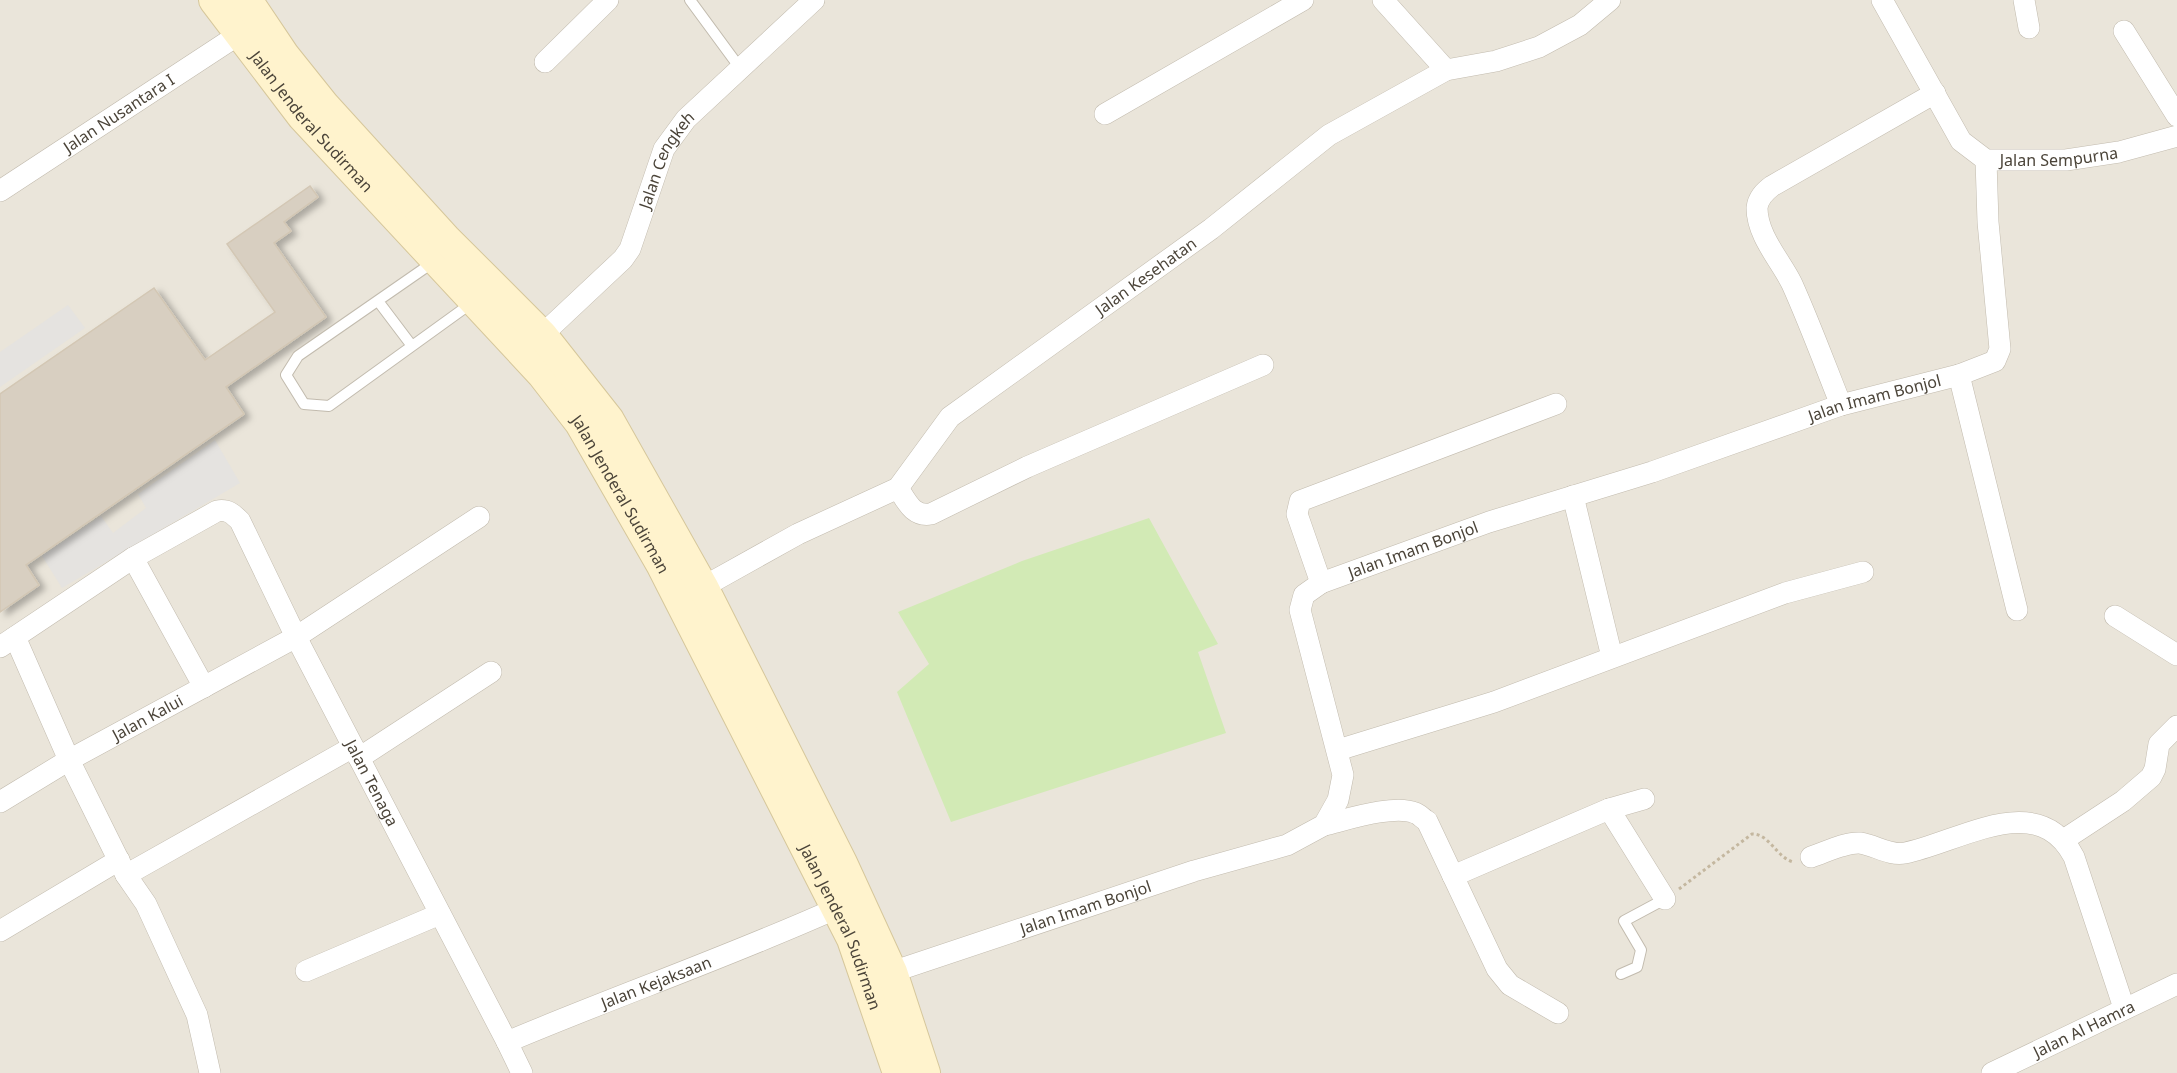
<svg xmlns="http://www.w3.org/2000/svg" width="2177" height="1073" viewBox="0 0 2177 1073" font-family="'Noto Sans',sans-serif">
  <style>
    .residential { fill: #eae5da }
    .green { fill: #d2eab5 }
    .parking { fill: #e5e3e0 }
    .building { fill: #d8cfc1; stroke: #d3c7b4; stroke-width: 1.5; filter: url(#shadow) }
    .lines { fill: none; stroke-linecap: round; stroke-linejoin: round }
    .lane-casing { stroke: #c2bbae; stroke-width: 12 }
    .street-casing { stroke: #c2bbae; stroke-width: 22 }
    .secondary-casing { stroke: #d6c79b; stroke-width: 32 }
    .path { stroke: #c4b79f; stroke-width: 3; stroke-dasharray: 3 3; stroke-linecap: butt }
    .lane { stroke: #fff; stroke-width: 10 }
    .street { stroke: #fff; stroke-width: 21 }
    .secondary { stroke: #fff3cd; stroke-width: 30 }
    .labels { text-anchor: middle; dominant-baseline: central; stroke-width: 5; stroke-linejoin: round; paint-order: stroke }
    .street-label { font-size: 16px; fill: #4b4439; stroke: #fff }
  </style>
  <defs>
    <filter id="shadow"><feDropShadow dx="6" dy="3.5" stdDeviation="3" flood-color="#0004"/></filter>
  </defs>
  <rect width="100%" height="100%" fill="#f6f3ec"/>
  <path class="residential" d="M0,0H2177V1073H0Z"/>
  <path class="green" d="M1149,518L1218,644L1198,652L1226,733L951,822L897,692L929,664L898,612L1022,561Z"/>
  <path class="parking" d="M68,305L85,328L0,387V352Z
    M215,440L240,483L62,588L42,556L101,516L113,533L146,508L138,494Z"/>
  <path class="building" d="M310,186L318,197L284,222L291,231L274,243L326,317L226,387L244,414L26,565L39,585L0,612V394L154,288L205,360L275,312L227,244Z"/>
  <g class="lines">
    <defs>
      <path id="lane" d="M690,0L740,68
        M435,261L298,356L286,375L304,404L329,406L473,302
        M378,301L412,346
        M1621,974L1637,967L1641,950L1624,921L1665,899"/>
      <g id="street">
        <path d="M1383,0L1446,70"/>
        <path id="s1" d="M1882,0L1961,141L1986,160H2066L2119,152L2177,136"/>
        <path d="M2024,0L2029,28"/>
        <path d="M2124,31L2177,116"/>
        <path d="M545,62L608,0"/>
        <path d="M1105,114L1303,0"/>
        <path id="s2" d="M0,191L238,35"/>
        <path id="s3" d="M542,335L623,259L630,249L664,149L686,119L814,0"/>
        <path d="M1959,375L2017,610"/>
        <path d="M1841,405C1825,365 1810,324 1792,284C1781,261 1757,236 1757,208C1758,198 1764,192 1772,186L1935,93"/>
        <path d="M898,488C907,502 913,517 931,514L1027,467L1263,365"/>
        <path d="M1573,496L1612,657"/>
        <path d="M133,558L204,687"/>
        <path d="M1321,583L1297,514L1300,501L1556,404"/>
        <path id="s4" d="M703,587L798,534L898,488L950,417L1211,229L1329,135L1446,70L1496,61L1539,47L1580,25L1610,0"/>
        <path d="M2115,616L2177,655"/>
        <path d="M15,637L69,760L126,875L146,904L197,1015L210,1073"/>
        <path id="s5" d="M0,647L133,558L217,511C228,509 233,514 240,521L296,637L507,1042"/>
        <path d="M1338,750L1494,702L1785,593L1863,572"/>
        <path d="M359,758L491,672"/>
        <path id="s6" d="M0,802L69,760L296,637L479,517"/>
        <path d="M1609,809L1665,899"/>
        <path d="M1324,825C1346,820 1394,804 1415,813C1419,814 1423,819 1427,821L1497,969L1510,985L1558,1013"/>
        <path d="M2065,839L2123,801L2151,777L2155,769L2159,744L2177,726"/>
        <path d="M1811,857C1826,852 1845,842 1860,843C1875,845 1889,856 1905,853C1960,842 2038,788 2074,857L2124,1008"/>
        <path d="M126,875L353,747"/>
        <path d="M1453,876L1609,809L1644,799"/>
        <path d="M0,931L119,860"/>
        <path d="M306,971L440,914"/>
        <path id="s7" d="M892,972L1194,871L1287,845L1324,825L1338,800L1343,775L1300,610L1304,595L1321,583L1489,522L1652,472L1841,405L1959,375L1995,361L2000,349L1988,222L1986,160"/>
        <path id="s8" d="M522,1073L507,1042C616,996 728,957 835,909"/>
        <path id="s9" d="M1992,1073L2177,984"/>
      </g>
      <g id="secondary">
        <path id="s10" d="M214,0L302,116L542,374L580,423L661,564L852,939L898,1073"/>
        <path d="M247,0L284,55L324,105L446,239L542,335L609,420L703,587L842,863L892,972L925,1073"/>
      </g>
    </defs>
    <use href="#lane" class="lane-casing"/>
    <use href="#street" class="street-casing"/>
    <use href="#secondary" class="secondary-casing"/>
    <path class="path" d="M1679,889L1752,834C1770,834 1776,857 1793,862"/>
    <use href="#lane" class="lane"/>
    <use href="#street" class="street"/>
    <use href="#secondary" class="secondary"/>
  </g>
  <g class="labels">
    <g class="street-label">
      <text stroke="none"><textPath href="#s2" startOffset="142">Jalan Nusantara I</textPath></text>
      <text stroke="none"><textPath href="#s10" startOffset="156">Jalan Jenderal Sudirman</textPath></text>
      <text stroke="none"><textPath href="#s1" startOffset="266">Jalan Sempurna</textPath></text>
      <text stroke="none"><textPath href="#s3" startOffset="220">Jalan Cengkeh</textPath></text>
      <text stroke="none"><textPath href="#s4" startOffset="548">Jalan Kesehatan</textPath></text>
      <text stroke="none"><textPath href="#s7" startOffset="1302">Jalan Imam Bonjol</textPath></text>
      <text stroke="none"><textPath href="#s10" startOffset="642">Jalan Jenderal Sudirman</textPath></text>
      <text stroke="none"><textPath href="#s7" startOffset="816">Jalan Imam Bonjol</textPath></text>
      <text stroke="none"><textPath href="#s6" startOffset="170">Jalan Kalui</textPath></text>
      <text stroke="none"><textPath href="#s5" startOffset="576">Jalan Tenaga</textPath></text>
      <text stroke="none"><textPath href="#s7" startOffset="204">Jalan Imam Bonjol</textPath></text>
      <text stroke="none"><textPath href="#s10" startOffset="1128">Jalan Jenderal Sudirman</textPath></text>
      <text stroke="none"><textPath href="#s8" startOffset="195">Jalan Kejaksaan</textPath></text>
      <text stroke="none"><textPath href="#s9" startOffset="102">Jalan Al Hamra</textPath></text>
    </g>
  </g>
</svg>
